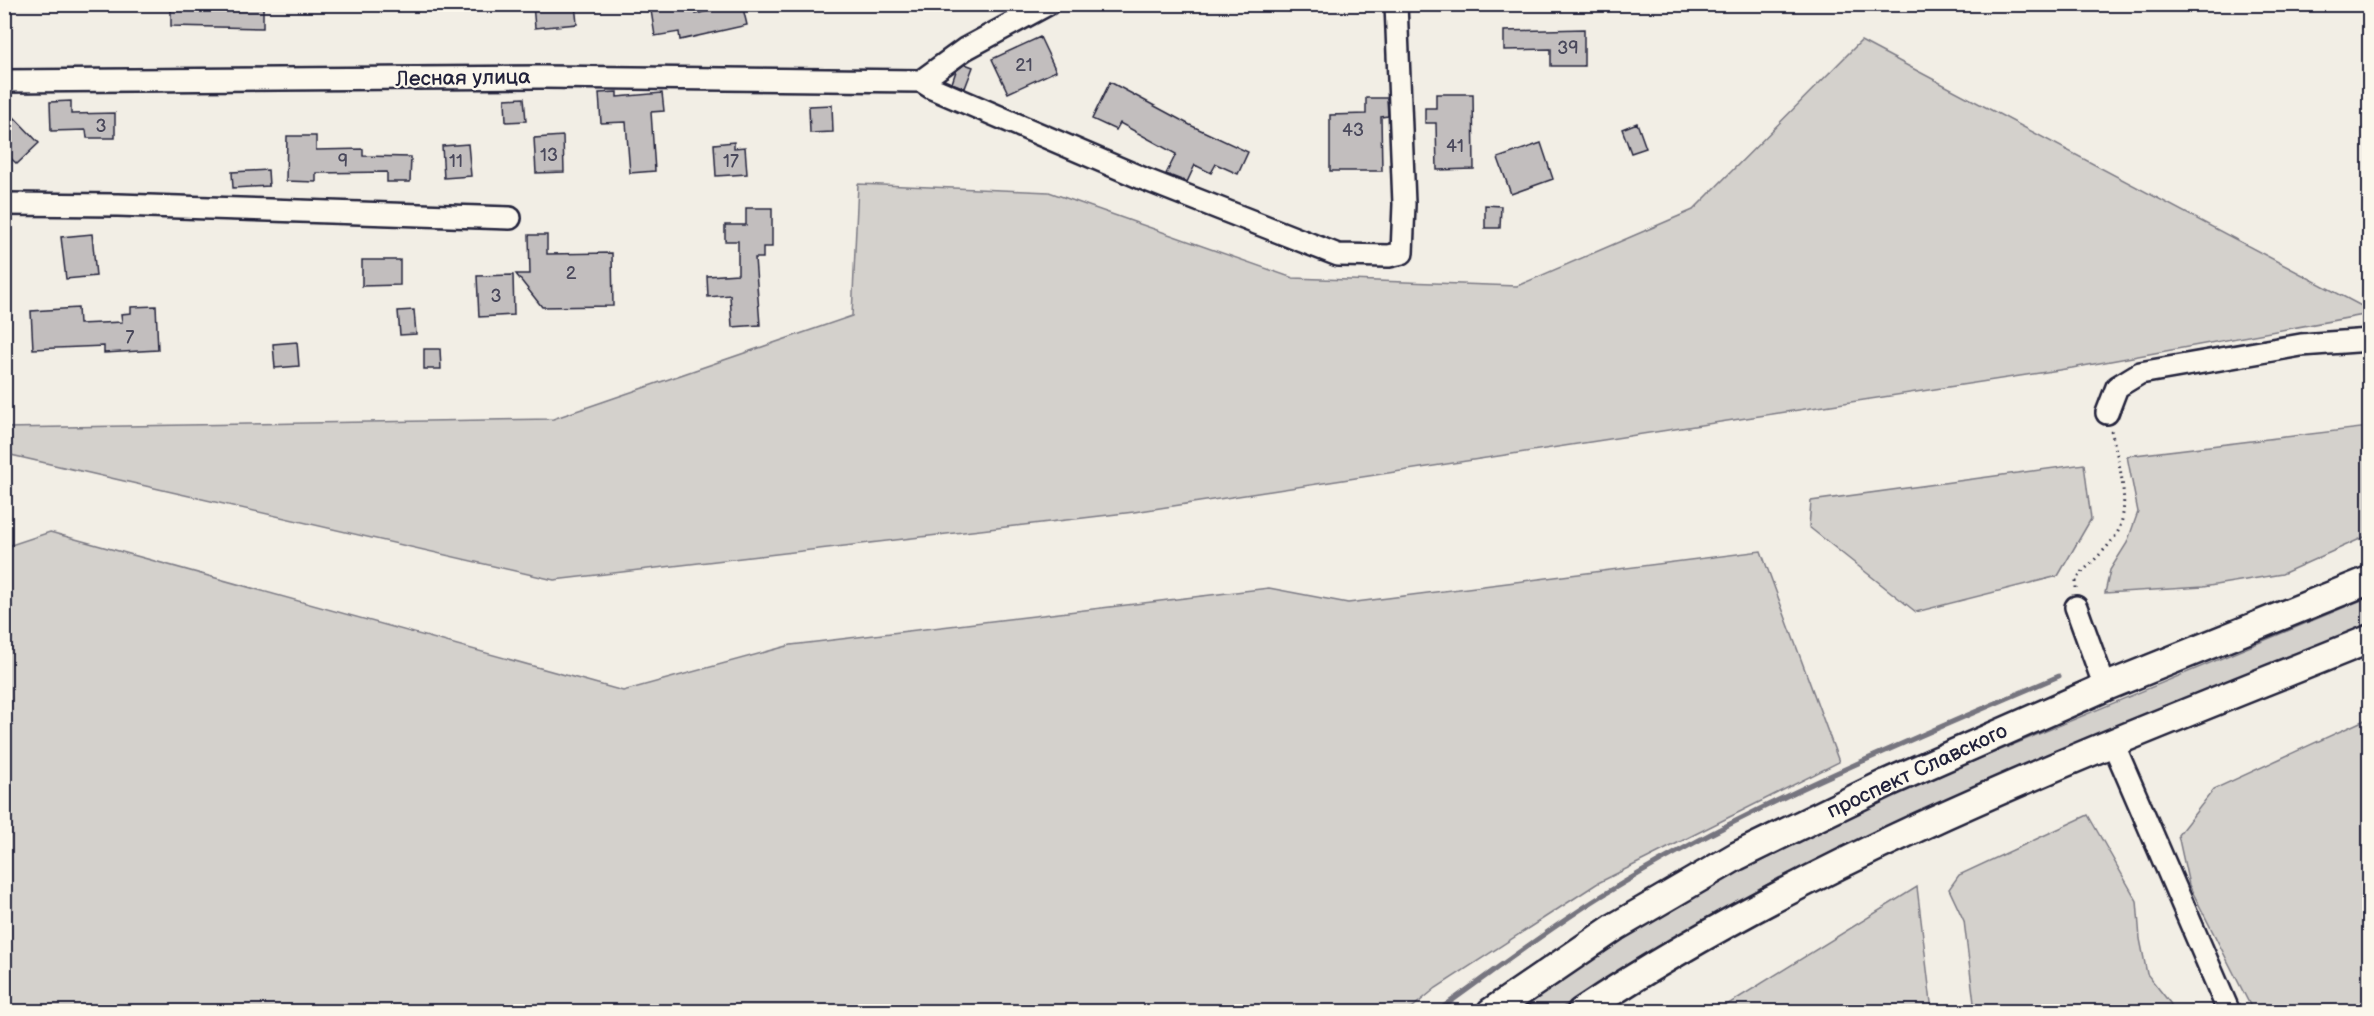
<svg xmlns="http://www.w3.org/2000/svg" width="2374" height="1016" viewBox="0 0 2374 1016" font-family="'Balsamiq Sans',sans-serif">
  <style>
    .green { fill: #d4d1cc; stroke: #7b7a84; stroke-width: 1.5 }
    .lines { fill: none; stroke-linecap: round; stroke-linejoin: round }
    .stream { stroke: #76747f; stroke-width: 5 }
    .building { fill: #c2bebe; stroke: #22223b; stroke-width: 1.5 }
    .minor-casing { stroke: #22223b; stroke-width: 26 }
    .major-casing { stroke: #22223b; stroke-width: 32 }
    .path { stroke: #22223b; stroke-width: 3; stroke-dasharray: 1.5 4.5; stroke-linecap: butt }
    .minor { stroke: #fbf7ec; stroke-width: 21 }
    .major { stroke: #fbf7ec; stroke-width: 27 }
    .labels { text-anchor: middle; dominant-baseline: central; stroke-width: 4.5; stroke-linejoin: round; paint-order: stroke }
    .number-label { font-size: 18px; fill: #4a495c }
    .street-label { font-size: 21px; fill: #22223b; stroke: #fbf7ec }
  </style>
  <rect width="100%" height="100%" fill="#f2eee5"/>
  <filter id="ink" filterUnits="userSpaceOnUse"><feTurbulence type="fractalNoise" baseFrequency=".0167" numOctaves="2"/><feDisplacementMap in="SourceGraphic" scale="12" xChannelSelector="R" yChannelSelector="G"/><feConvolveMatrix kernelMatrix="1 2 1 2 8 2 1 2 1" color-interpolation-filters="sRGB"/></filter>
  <g filter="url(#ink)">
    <path class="green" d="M1861,41L2369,310V314L2072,368L1134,512L554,580L11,455L5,449V428L553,419L852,316L858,184L1049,192L1293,278L1517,286L1693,210Z
      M2369,427V535L2282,574L2203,587L2105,593L2110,570L2127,543L2138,512L2127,456Z
      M2084,464L2091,519L2058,576L1916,612L1809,527L1811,501Z
      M50,532L623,691L791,645L1269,588L1348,603L1761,551L1839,762L1598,883L1436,988L1408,1011H5V547Z
      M2369,597V625L1914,814L1779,878L1637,959L1557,1011L1512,1012L1626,937L1765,856L1904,790Z
      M2369,718V1011H2253L2189,885L2178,835L2214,789Z
      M2088,815L2137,901L2140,939L2147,974L2170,1003L2174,1011H1975L1964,921L1949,889L1959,875Z
      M1917,887L1932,1011H1717Z"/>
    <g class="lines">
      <path class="stream" d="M1436,1012C1491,973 1544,932 1600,897C1744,807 1904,743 2059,676"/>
    </g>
    <path class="building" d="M171,4H263V28L171,26Z
      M533,4H575L577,24L535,28Z
      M650,4H694L696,14L734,4H742L747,25L680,40L679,32L655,36Z
      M1584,29V66H1551V49L1504,50V31Z
      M1040,37L1056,71L1008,93L992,59Z
      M965,64L973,67L965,88L952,83L956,71Z
      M1110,82L1190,125L1248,152L1238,174L1216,164L1211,173L1195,165L1187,182L1166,174L1176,154L1120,123L1116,130L1092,119Z
      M617,92V97L662,93L664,111L651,112L655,171L630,173L626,122L601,123L599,93Z
      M1436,94H1473L1474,169L1437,170L1436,123H1425V108H1436Z
      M524,98L526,121L506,122L505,99Z
      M1366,98H1387L1388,116L1381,117L1382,171H1330V115L1366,114Z
      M71,101V114L115,113V138H87L86,130L51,131L50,102Z
      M832,105L833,132L810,133L809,106Z
      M14,117L39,143L17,164L4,152V126Z
      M1637,123L1646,148L1631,153L1622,129Z
      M287,136H316V150L363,149V156L411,157L410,182H387V172L316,173V182L286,181Z
      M563,136L564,172L536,173L534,138Z
      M734,142V148L745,147L747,174L716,176L714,144Z
      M1541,143L1553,179L1511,194L1498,158Z
      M468,144L471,176L444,178L442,146Z
      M268,170L269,186L233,188L232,172Z
      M1485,205L1501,206L1500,228H1485Z
      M746,208H772V247H763V258H755L760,325L732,327L730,295L708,297L707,276L738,274V241H725V225H746Z
      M92,234L96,276L66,279L61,237Z
      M529,235H547V254L612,253L613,306L542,307L516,274H530Z
      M362,260H400V285L362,286Z
      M513,275L514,315L479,317L477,276Z
      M156,306L158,350L104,353V346L33,349L31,311L78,308L79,324L122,322L121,314L131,313V307Z
      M414,310L416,334L400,335L398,311Z
      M297,342L299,366L275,368L273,344Z
      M424,349H440L441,369H424Z"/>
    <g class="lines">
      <defs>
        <path id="minor" d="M4,81L542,77L921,81
          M921,81L932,88L1144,179L1338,255L1389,256L1402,253L1404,204L1396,4
          M921,81L965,49L1048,4
          M4,204L118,205L510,218
          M2107,413L2117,387L2140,373L2301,345L2370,340
          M2076,607L2105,687
          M2113,743L2229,1012"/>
        <path id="major" d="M1491,1012L1615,927L1737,856L1887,783L2105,687L2370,580
          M1581,1012C1824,850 2101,748 2370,639"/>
      </defs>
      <use href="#minor" class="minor-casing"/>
      <use href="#major" class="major-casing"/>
      <path class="path" d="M2076,588V579C2088,565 2103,553 2114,538C2134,511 2118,460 2111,430"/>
      <use href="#minor" class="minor"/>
      <use href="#major" class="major"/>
    </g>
  </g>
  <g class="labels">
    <g class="number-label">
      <text x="1568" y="48">39</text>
      <text x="1024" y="65">21</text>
      <text x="101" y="126">3</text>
      <text x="1353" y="130">43</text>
      <text x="1455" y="146">41</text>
      <text x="549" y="155">13</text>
      <text x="343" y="161">9</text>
      <text x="456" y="161">11</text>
      <text x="731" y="161">17</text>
      <text x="571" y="273">2</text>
      <text x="496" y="296">3</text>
      <text x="130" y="337">7</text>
    </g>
    <g class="street-label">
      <text transform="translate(463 78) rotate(-1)">Лесная улица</text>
      <text transform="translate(1917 771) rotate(-25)">проспект Славского</text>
    </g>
  </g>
  <rect width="2374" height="1016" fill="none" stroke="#fbf7ec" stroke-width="24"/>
  <rect x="12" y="12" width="2350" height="992" fill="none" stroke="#22223b" stroke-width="2" filter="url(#ink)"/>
</svg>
